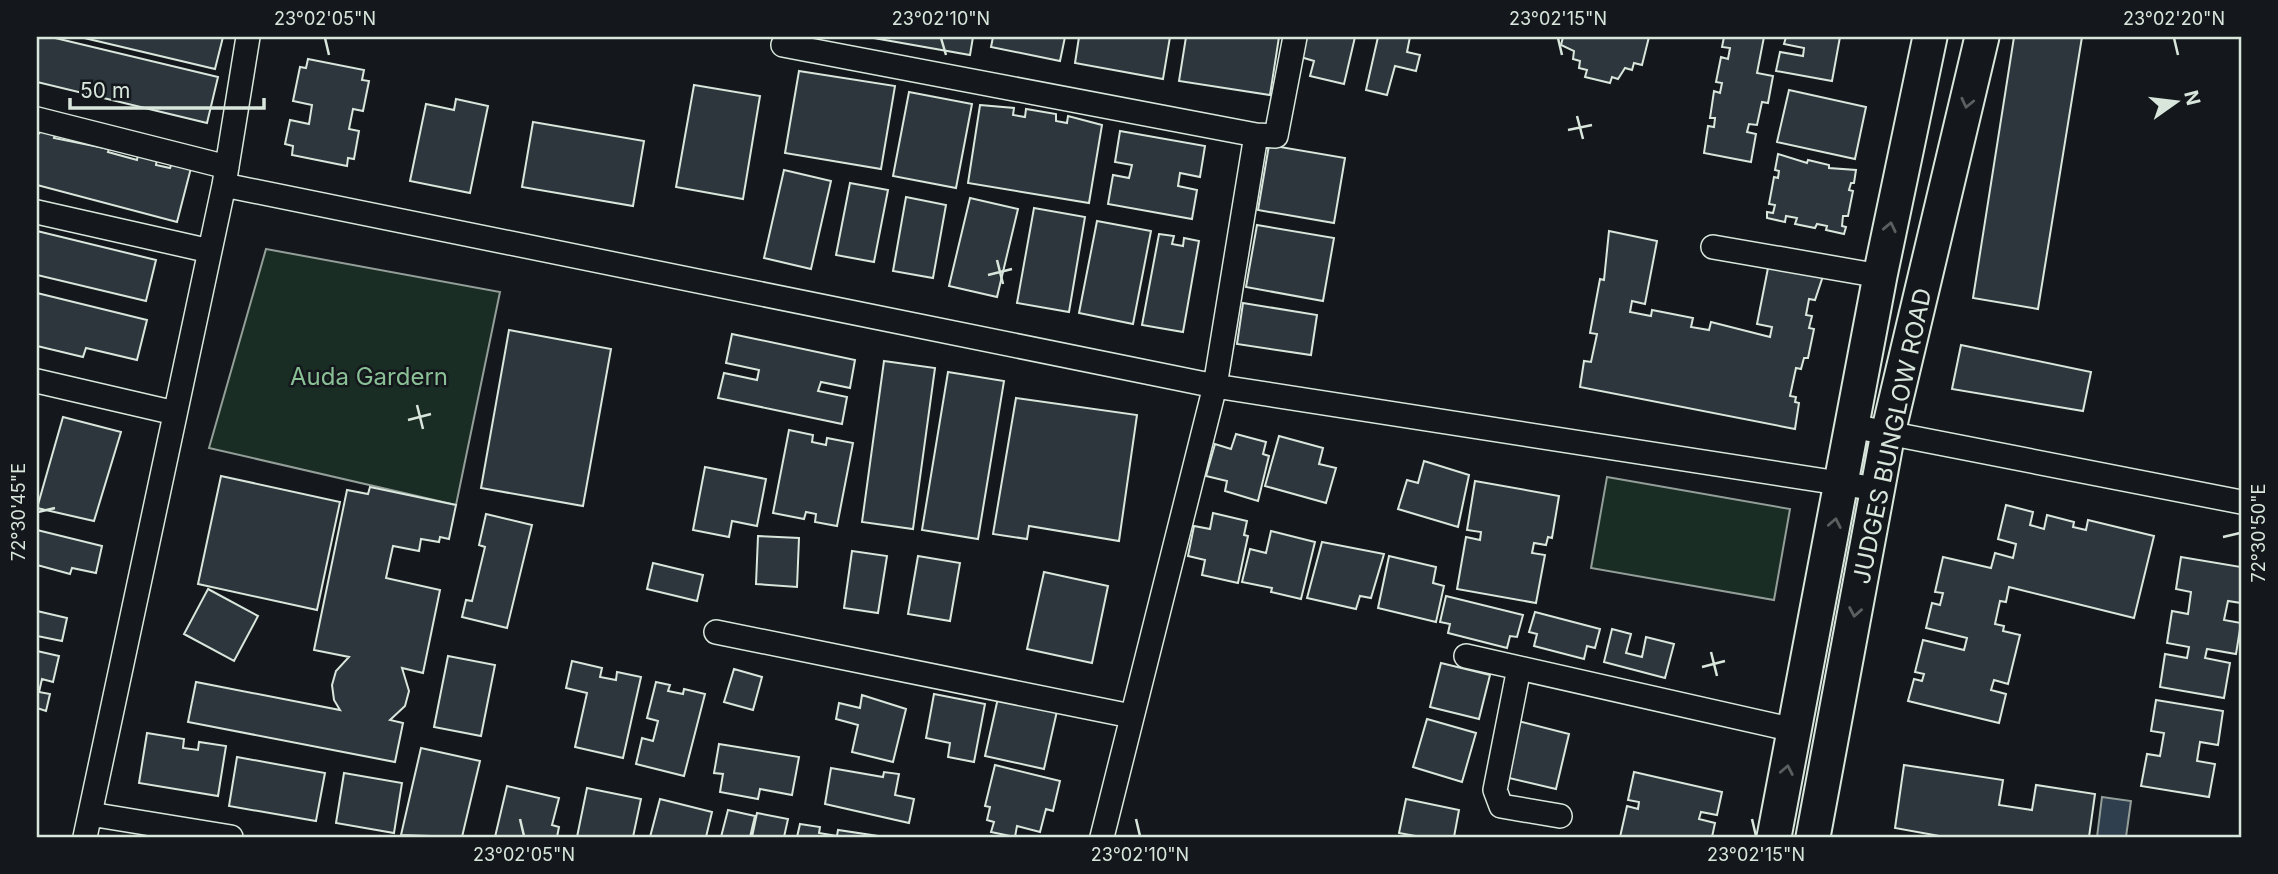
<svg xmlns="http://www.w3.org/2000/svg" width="2278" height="874" viewBox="0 0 2278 874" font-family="Inter,sans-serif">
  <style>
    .green { fill: #1a2d24; stroke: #939e99; stroke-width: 2 }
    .water { fill: #2f3f4d; stroke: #939e99; stroke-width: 2 }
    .building { fill: #2c363c; stroke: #d8e6dc; stroke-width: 2 }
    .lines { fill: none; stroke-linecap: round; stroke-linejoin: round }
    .minor-casing { stroke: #d8e6dc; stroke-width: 26 }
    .secondary-casing { stroke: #d8e6dc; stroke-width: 37 }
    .minor { stroke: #14181c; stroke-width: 23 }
    .secondary { stroke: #14181c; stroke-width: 33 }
    .oneway { stroke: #59605f }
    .ticks { fill: none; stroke: #d8e6dc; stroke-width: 2.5 }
    .labels { text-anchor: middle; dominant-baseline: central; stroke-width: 5; stroke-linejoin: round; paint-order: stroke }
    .park-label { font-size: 24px; fill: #8ac095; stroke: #14181c }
    .street-label { font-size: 24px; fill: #d8e6dc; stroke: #14181c }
    .neatline { fill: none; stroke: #d8e6dc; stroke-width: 2.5 }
    .ticks-label { font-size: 18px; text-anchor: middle; fill: #d8e6dc }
  </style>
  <rect width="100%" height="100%" fill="#14181c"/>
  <path class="green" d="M266,249L500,292L456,505L209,448Z
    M1607,477L1790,509L1774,600L1591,568Z"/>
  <path class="water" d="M2102,797L2131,801L2126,837H2097Z"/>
  <path class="building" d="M37,37H51L218,77L207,123L37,82Z
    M80,37H223L215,69Z
    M868,37H973L970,55Z
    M993,37H1065L1060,61L991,47Z
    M1079,37H1170L1163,79L1075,63Z
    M1186,37H1279L1270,95L1179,81Z
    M1298,37H1355L1344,84L1310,76L1314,61L1294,55Z
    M1378,37H1410L1407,52L1420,55L1416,71L1395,66L1387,95L1366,90Z
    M1563,37H1649L1642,65L1634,63L1632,70L1625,68L1618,79L1612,77L1610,83L1585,77L1587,70L1579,68L1580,61L1573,59L1574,51L1561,45Z
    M1724,37H1764L1757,73L1773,76L1768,103L1762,102L1757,125L1749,124L1747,132L1756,134L1751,162L1704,153L1708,126L1714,127L1715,118H1710L1714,91L1720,93L1722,83L1716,82L1721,57L1728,59L1730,48L1722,47Z
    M1786,37H1840L1832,81L1776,71L1780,52L1803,56L1804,48L1784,44Z
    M2014,37H2082L2038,309L1973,298Z
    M308,59L364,70L362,80L369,81L363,111L353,109L349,129L359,131L354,159L348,158L347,166L292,155L293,146L285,144L290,120L309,124L312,105L293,101L300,67L306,68Z
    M799,71L895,86L881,169L785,153Z
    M694,85L760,96L743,199L676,187Z
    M1789,90L1866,107L1855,159L1777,142Z
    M909,92L972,104L956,188L893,176Z
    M456,99L488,106L470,193L410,181L426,104L454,110Z
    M980,105L1014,108L1013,115L1025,117L1026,109L1056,114V121L1067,123L1068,116L1102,125L1089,203L968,183Z
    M533,122L644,141L633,206L522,187Z
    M41,131L55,134L54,138L109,149L108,152L137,160L138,154L157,159L156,165L170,168L172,163L191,168L177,222L37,185V136Z
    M1120,131L1205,146L1200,177L1180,173L1178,186L1197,190L1192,219L1108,204L1113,175L1129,178L1132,165L1115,162Z
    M1269,145L1345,158L1334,223L1258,210Z
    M1778,154L1807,163L1808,160L1829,165V168L1856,170L1854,183H1851L1849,190L1853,191L1848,216H1843L1842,226L1846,227L1844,234L1826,230L1827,226L1817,224L1815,228L1795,224L1797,218L1786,216L1785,222L1767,218V212L1773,213L1775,205L1769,204L1774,177L1778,178L1779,171L1775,170Z
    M784,170L831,181L811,269L764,258Z
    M850,183L888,190L874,262L836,255Z
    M906,197L946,205L933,278L893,271Z
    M970,198L1018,209L997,297L949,286Z
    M1034,208L1085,217L1069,312L1017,303Z
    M1097,221L1151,231L1133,324L1079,313Z
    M1257,225L1334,238L1323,301L1246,287Z
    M37,231L156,260L146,301L37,275Z
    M1609,231L1657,241L1645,304L1632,301L1630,312L1651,316L1652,310L1693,318L1691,327L1709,330L1711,322L1770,337L1772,327L1757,324L1769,263L1824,273L1815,300L1809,299L1806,315L1812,316L1809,328L1814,329L1808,358H1804L1801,369L1796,368L1790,396L1796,397L1795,402L1799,403L1795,429L1580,387L1584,361L1591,362L1597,334L1590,333L1600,279L1604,280Z
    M1159,234L1174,236L1172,244L1183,246L1184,238L1199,241L1183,332L1142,325Z
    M37,293L147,320L137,360L86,348L83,357L37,346Z
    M1243,303L1317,315L1311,355L1237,344Z
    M509,330L611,349L583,506L481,488Z
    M732,334L855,360L850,388L821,382L818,391L847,397L842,424L718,398L724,373L757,380L759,370L726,363Z
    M1961,345L2091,372L2083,411L1952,389Z
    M884,361L935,368L913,529L862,522Z
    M948,372L1004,381L978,539L922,530Z
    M1016,398L1137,415L1119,541L1029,526L1027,539L993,534Z
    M63,417L121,432L94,521L37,508Z
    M789,430L813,435L812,442L826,445L827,438L853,443L837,526L815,522L816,514L806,512L804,519L773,513Z
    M1236,434L1266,442L1263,454L1269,456L1258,501L1225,491L1227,481L1206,476L1215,444L1231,449Z
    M1279,436L1323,448L1319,464L1336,468L1326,503L1265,486Z
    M1424,461L1469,475L1458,527L1398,509L1407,480L1418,483Z
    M705,467L766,479L757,526L732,521L729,537L693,530Z
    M221,476L340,502L317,610L198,584Z
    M1475,481L1559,496L1552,538L1548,537L1546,545L1534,543L1532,553L1545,555L1536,603L1457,589L1466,537L1480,540L1481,532L1467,530Z
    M370,487L456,505L449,539L440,537L439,542L421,539L419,551L393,546L386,578L440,590L423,673L402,668L409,691L405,706L390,720L403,723L395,762L188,722L196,682L340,710L334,700L332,685L336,671L349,657L314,650L347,490L368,494Z
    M2006,505L2033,512L2030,525L2044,529L2047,515L2074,522L2073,527L2086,530L2088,520L2154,536L2134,618L2009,587L2006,602L2000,601L1995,624L2004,626L2003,631L2020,635L2008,684L1994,680L1991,690L2006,694L1999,723L1908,701L1914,679L1922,681L1924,674L1915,672L1923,640L1964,650L1967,638L1926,628L1932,603L1940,605L1943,593L1935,592L1943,557L1991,568L1995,553L2013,558L2016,544L1998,539Z
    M1213,513L1247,521L1244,535L1248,536L1238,583L1202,575L1205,560L1188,556L1194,526L1210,529Z
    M486,514L532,525L507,628L462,617L466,600L472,601L485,547L479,545Z
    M37,530L102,546L96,573L72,568L70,574L37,565Z
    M1271,531L1315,542L1301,599L1271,592L1272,588L1242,582L1250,549L1266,553Z
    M758,536L799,538L797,587L756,584Z
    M1322,542L1384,554L1371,598L1360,596L1356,609L1307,598Z
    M852,551L887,556L878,613L844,608Z
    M918,556L960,563L950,621L908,614Z
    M1389,556L1436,567L1433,583L1444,586L1436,622L1378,608Z
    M2181,557L2241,567V603L2228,601L2224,620L2241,623L2236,654L2207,649L2205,658L2230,663L2224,698L2160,687L2165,654L2187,658L2189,647L2167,643L2172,611L2188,614L2191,592L2176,589Z
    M653,563L703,575L697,601L647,589Z
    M1044,572L1108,586L1092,663L1027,649Z
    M208,589L258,616L234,661L184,634Z
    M1446,596L1523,615L1517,637L1510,636L1507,648L1448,633L1450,624L1440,622Z
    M37,611L67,618L62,641L37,636Z
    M1535,612L1600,629L1595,648L1587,646L1584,659L1534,646L1537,634L1529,632Z
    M1612,629L1631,634L1626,653L1642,657L1646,637L1674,644L1665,678L1604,662Z
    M37,651L59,656L53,682L42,679L39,692L50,694L46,711L37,708Z
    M448,656L495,665L481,736L434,727Z
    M572,661L602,668L600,677L616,680L617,672L641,677L623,758L575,747L587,693L566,688Z
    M1441,663L1490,675L1479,719L1430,707Z
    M734,669L762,677L753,710L724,702Z
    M656,682L670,685L668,691L683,694L684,689L705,694L684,776L636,764L642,738L653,741L658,721L647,718Z
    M934,694L985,704L974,762L948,757L950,743L926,738Z
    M862,695L906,709L893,762L852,752L858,725L836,719L839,703L860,708Z
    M998,698L1057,711L1044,769L985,756Z
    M2156,700L2223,711L2218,745L2200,742L2197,761L2215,764L2209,797L2141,786L2147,754L2160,756L2164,733L2151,731Z
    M1427,719L1476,733L1462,782L1413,767Z
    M1518,721L1569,734L1556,789L1505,777Z
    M147,733L184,739L183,748L198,750L199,742L226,746L218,796L139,783Z
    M719,744L799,757L792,795L760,789L758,799L720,792L723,774L714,773Z
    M421,748L480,761L462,837L401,835Z
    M237,757L325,773L316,821L229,806Z
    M995,765L1060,781L1053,811L1046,809L1040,832L1017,826L1015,837L991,832L994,822L987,820L990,807L985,806Z
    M1904,765L2003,780L1999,805L2032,810L2036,785L2095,794L2089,837H1945L1895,828Z
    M831,768L883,777L884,772L899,774L895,795L914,799L909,823L825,804Z
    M1634,772L1722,792L1717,815L1701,812L1699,819L1715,823L1712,837H1620L1627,806L1638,809L1639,802L1628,800Z
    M344,773L402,783L394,833L336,823Z
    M507,786L559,798L552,825L559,827L557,837H495Z
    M587,788L641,799L633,837H577Z
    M660,799L712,812L706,837H650Z
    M1406,799L1459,810L1454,837H1421L1399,833Z
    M728,810L755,816L750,837H721Z
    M757,813L788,819L784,837H752Z
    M800,824L820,827L819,833L837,836L838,830L885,837H797Z"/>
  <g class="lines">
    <defs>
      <path id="minor" d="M783,45L1256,135L1215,386L1102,837
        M37,119L227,167
        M1256,135L1276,136L1295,37
        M224,185L1215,386L1877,489
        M37,212L210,251
        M1713,247L1880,276
        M37,381L175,413
        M1852,426L2241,502
        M716,632L1131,716
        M1466,656L1794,730
        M1519,668L1495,790L1501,806L1560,816
        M90,814L231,837
        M85,837L224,185L248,37"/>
      <path id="secondary" d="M1774,837L1880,276L1930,37
        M1813,837L1888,433L1982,37"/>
    </defs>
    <use href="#minor" class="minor-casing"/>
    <use href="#secondary" class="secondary-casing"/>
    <use href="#minor" class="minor"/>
    <use href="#secondary" class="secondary"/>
  </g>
  <defs><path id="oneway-chevron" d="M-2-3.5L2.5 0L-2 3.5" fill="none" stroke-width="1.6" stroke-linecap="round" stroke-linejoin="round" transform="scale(1.75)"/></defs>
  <g class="oneway">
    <use href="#oneway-chevron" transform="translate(1967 103) rotate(103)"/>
    <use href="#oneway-chevron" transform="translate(1890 227) rotate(-78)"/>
    <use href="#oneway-chevron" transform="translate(1835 523) rotate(-79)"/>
    <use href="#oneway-chevron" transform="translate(1855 612) rotate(100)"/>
    <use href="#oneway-chevron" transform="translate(1787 770) rotate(-79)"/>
  </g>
  <path class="ticks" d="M325,38L329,55M941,38L946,55M1558,38L1562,55M2174,38L2178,55M1577,116L1583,139M1568,130L1592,125M997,260L1003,284M988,275L1012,269M417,405L423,429M408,420L431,414M38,512L55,508M2223,537L2240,533M1711,652L1717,676M1702,667L1725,661M520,819L524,836M1136,819L1140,836M1752,819L1756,836"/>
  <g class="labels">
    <g class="park-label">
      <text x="369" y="376">Auda Gardern</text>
    </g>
    <g class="street-label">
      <text transform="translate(1892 436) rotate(-78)">JUDGES BUNGLOW ROAD</text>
    </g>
  </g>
  <rect width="2278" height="874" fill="none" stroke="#14181c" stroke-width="77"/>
  <g transform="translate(2176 102) rotate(76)" stroke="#14181c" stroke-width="5" paint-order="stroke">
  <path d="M0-5L12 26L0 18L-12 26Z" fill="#d8e6dc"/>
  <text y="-10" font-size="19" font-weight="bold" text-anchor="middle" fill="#d8e6dc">N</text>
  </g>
  <path d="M70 98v10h194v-10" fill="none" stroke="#d8e6dc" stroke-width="3.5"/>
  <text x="80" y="98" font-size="21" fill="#d8e6dc" stroke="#14181c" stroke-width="5" paint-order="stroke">50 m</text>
  <rect x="38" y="38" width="2202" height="798" class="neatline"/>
  <g class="ticks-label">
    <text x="325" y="25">23°02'05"N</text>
    <text x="941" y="25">23°02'10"N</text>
    <text x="1558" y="25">23°02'15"N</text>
    <text x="2174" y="25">23°02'20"N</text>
    <text transform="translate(19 512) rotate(-90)" y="6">72°30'45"E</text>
    <text transform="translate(2259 533) rotate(-90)" y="6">72°30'50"E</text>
    <text x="524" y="861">23°02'05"N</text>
    <text x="1140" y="861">23°02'10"N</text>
    <text x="1756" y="861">23°02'15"N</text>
  </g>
</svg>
